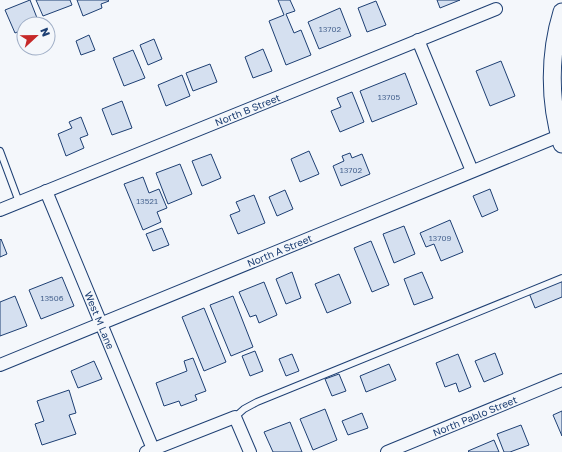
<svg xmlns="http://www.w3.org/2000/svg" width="562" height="452" viewBox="0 0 562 452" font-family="'Golos Text',sans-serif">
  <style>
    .building { fill: #d5e0f0; stroke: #1d3f73 }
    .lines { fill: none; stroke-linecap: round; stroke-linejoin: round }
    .lane-casing { stroke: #1d3f73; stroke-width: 8 }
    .street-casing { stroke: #1d3f73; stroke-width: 14 }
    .secondary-casing { stroke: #1d3f73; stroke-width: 19 }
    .lane { stroke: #f4f7fb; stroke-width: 6 }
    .street { stroke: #f4f7fb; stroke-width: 12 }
    .secondary { stroke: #f4f7fb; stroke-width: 17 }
    .labels { text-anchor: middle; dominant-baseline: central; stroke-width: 3; stroke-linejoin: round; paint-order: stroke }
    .number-label { font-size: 8px; fill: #4b6792 }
    .street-label { font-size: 10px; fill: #1d3f73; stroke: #f4f7fb }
  </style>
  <rect width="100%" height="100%" fill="#f4f7fb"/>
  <path class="building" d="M30,0L39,23L24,24V29L15,33L5,10Z
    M36,0H70L72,5L43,16Z
    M77,0H108L109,1L101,4L102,8L83,16Z
    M278,0H290L295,11L286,14L294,33L301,30L311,55L286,65L269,21L284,15Z
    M437,0H460L440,8Z
    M376,1L386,25L367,32L358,8Z
    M340,8L351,36L319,49L308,22Z
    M89,35L95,50L81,55L76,41Z
    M154,39L162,59L148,65L140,45Z
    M263,49L272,71L253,78L245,57Z
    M133,50L145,78L124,86L113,58Z
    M501,61L515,96L490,106L476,71Z
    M210,64L217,82L193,91L186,73Z
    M405,73L417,104L372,122L360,91Z
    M182,75L190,96L166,106L158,85Z
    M352,92L364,122L340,132L331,111L341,107L337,98Z
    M122,101L132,128L112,135L102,109Z
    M81,117L88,135L80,138L84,148L66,156L58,134L72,128L69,122Z
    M309,151L319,174L300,182L291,159Z
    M350,153L352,158L362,154L370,174L341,186L333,166L344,161L342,156Z
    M211,154L221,178L202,186L192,161Z
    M180,164L192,194L168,204L156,173Z
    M143,177L149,193L159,189L167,208L157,212L161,222L143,230L124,184Z
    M490,189L498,210L482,217L473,196Z
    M285,190L293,209L277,216L269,197Z
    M254,195L265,223L238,234L230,215L240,211L236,202Z
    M450,220L463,252L441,261L434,244L426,247L420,233Z
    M404,226L415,254L394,263L383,234Z
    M162,228L169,245L153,251L146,234Z
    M1,239L7,254L0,257V240Z
    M371,241L389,285L372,292L354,248Z
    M292,272L301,298L286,304L276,279Z
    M422,272L433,298L414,305L404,279Z
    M339,274L351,303L327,313L315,284Z
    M62,277L74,306L41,319L29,290Z
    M562,280V297L535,308L529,293Z
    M264,282L277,315L259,323L256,315L250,317L239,292Z
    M15,296L27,326L0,336V302Z
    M233,296L253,347L231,356L210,305Z
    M204,308L226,362L204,371L182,317Z
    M255,351L263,371L250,376L242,356Z
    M495,353L503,374L484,382L475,361Z
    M292,354L299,371L286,376L279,359Z
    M458,354L471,387L459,392L456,383L445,387L436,363Z
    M193,358L206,391L195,395L197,400L181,406L179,401L164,406L156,383L187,371L184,361Z
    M94,361L102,379L78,388L71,371Z
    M389,364L396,380L366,392L360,376Z
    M339,374L346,391L332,396L325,379Z
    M69,390L76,413L69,415L76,434L42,445L35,424L44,421L37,401Z
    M325,409L337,440L313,450L300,419Z
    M562,411V436L553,415Z
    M362,413L368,428L348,435L342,421Z
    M290,422L302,452H273L264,432Z
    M521,425L529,445L510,452H504L497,434Z
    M494,440L499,452H469L468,451Z"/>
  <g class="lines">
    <defs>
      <path id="lane" d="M0,151L19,202
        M235,417L244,409L257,402L562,278"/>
      <g id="street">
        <path d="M418,40L472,171"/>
        <path id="s1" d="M46,191L153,449"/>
        <path id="s2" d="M0,210L496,9"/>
        <path id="s3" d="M0,365L559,136"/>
        <path d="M146,452L235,417L250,452"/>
        <path id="s4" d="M387,452L562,380"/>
      </g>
      <path id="secondary" d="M562,12C549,54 549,102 562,144"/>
    </defs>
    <use href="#lane" class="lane-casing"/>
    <use href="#street" class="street-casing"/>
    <use href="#secondary" class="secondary-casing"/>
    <use href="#lane" class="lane"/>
    <use href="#street" class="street"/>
    <use href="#secondary" class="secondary"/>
  </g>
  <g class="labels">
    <g class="number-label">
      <text x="330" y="29">13702</text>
      <text x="389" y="97">13705</text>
      <text x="351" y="170">13702</text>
      <text x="147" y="201">13521</text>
      <text x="440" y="238">13709</text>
      <text x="52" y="298">13506</text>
    </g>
    <g class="street-label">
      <text stroke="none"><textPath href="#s2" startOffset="267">North B Street</textPath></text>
      <text stroke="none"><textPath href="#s3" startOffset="302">North A Street</textPath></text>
      <text stroke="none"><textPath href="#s1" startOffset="140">West M Lane</textPath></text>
      <text stroke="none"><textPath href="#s4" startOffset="95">North Pablo Street</textPath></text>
    </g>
  </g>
  <g transform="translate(36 36) rotate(68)"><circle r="19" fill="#f4f7fb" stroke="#9eadc5"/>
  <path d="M0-3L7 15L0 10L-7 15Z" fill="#c62828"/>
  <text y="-6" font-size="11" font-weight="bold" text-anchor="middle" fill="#1d3f73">N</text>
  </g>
</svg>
